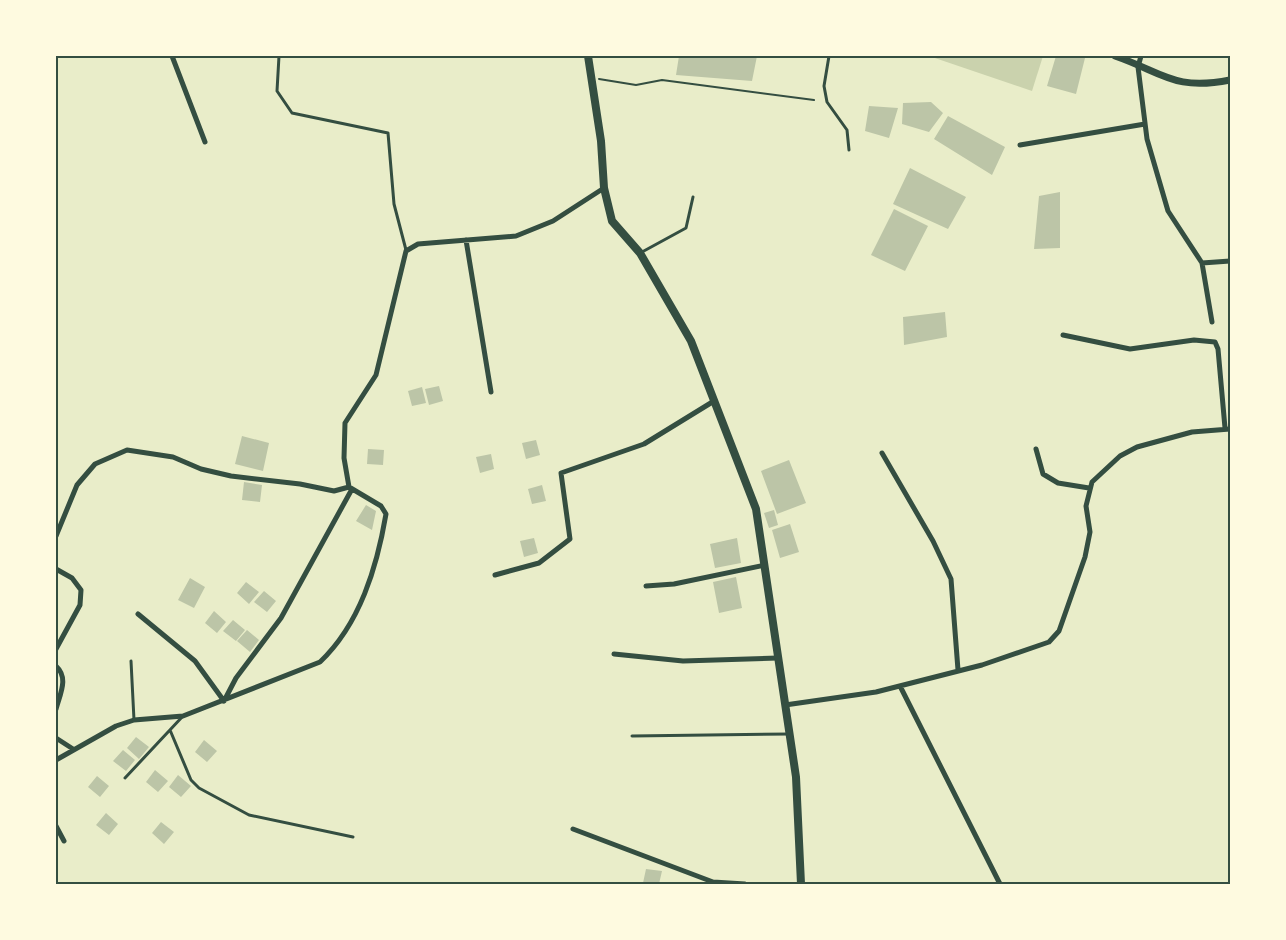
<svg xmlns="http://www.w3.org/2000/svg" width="1286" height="940" viewBox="0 0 1286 940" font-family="'Space Grotesk',sans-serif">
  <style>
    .green { fill: #cad2ad }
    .building { fill: #bcc5a7 }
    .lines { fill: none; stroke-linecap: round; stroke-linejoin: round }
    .path { stroke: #344e41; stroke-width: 2 }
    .service { stroke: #344e41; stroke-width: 3 }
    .minor { stroke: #344e41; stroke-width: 5 }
    .tertiary { stroke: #344e41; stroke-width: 7 }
    .secondary { stroke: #344e41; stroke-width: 8 }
    .neatline { fill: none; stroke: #344e41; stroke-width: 2 }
  </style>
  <rect width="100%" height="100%" fill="#e9edc9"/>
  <path class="green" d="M929,56H1043L1032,91Z"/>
  <path class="building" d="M679,56H757L752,81L676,75Z
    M1056,56L1085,58L1076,94L1047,86Z
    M931,102L943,113L929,132L902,124L903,103Z
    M869,106L898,108L889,138L865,131Z
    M948,116L1005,147L992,175L934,139Z
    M910,168L966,197L948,229L893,204Z
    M1060,192V248L1034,249L1039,196Z
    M894,209L928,226L905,271L871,255Z
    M945,312L947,337L904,345L903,317Z
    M439,386L443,401L429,405L425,389Z
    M422,387L426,403L412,406L408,391Z
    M242,436L269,443L263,471L235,464Z
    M536,440L540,455L526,459L522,443Z
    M368,449L384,450L383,465L367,464Z
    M491,454L494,469L480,473L476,457Z
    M789,460L806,503L777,514L761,471Z
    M244,482L262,485L260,502L242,500Z
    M542,485L546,501L532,504L528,489Z
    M366,505L376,511L372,530L356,521Z
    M774,510L778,525L769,528L764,513Z
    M790,524L799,552L780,558L772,530Z
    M534,538L538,553L524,557L520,541Z
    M737,538L741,563L715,568L710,544Z
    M736,577L742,608L719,613L713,582Z
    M190,578L205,587L194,608L178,600Z
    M246,582L259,592L249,604L237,593Z
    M264,591L276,601L267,612L254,602Z
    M214,611L226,622L217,633L205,623Z
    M233,620L245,630L236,641L223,631Z
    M247,630L259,640L250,652L237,641Z
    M136,737L149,747L139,759L127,748Z
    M204,740L217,751L207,762L195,752Z
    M123,750L135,760L126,771L113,761Z
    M155,770L168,781L158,792L146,782Z
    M178,775L191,786L181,797L169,787Z
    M97,776L109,786L100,797L88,787Z
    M106,813L118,824L109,835L96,825Z
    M161,822L174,832L164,844L152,833Z
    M646,869L662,871L659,884L643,883Z"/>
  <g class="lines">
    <path class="path" d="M599,79L636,85L662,80L814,100"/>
    <path class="service" d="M279,56L277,91L292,113L388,133L394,204L406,250
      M829,56L824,86L827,102L847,130L849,150
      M642,252L686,228L693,197
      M131,661L134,720
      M170,730L191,780L199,788L249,815L353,837
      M632,736L790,734
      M125,778L183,716"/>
    <path class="minor" d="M172,56L205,142
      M1141,56L1138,67L1147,139L1168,211L1202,263L1212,322
      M1020,145L1145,124
      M466,240L491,392
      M1202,263L1230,261
      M1063,335L1130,349L1194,340L1215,342L1218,349L1225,428
      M1036,449L1043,474L1058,483L1089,488
      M882,453L933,541L951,579L958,670
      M56,536L77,485L95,464L127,450L173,457L201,469L231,476L300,484L334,491L349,487L344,458L345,423L376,375L406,251L418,244L516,236L553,221L604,188
      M56,569L72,578L81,590L80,605L56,649
      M495,575L539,563L570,539L561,473L644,444L714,401
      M646,586L674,584L765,565
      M138,614L195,661L224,701L236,678L281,618L352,489
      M614,654L683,661L778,658
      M56,666C69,678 60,694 56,709
      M900,686L1000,884
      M785,705L876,692L982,665L1049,642L1059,631L1085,557L1090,532L1086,506L1092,482L1120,456L1137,447L1192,432L1230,429
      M56,738L73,749
      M56,760L116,726L134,720L183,716L320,662C360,624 377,567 386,514L381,506L349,487
      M56,826L64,841
      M573,829L713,882L745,884"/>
    <path class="tertiary" d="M1115,56C1164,73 1174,91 1230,80"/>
    <path class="secondary" d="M588,56L601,141L604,188L612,221L640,253L691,341L756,509L796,777L801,884"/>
  </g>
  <rect width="1286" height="940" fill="none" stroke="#fefae0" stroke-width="114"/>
  <rect x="57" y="57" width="1172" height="826" class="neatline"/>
</svg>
